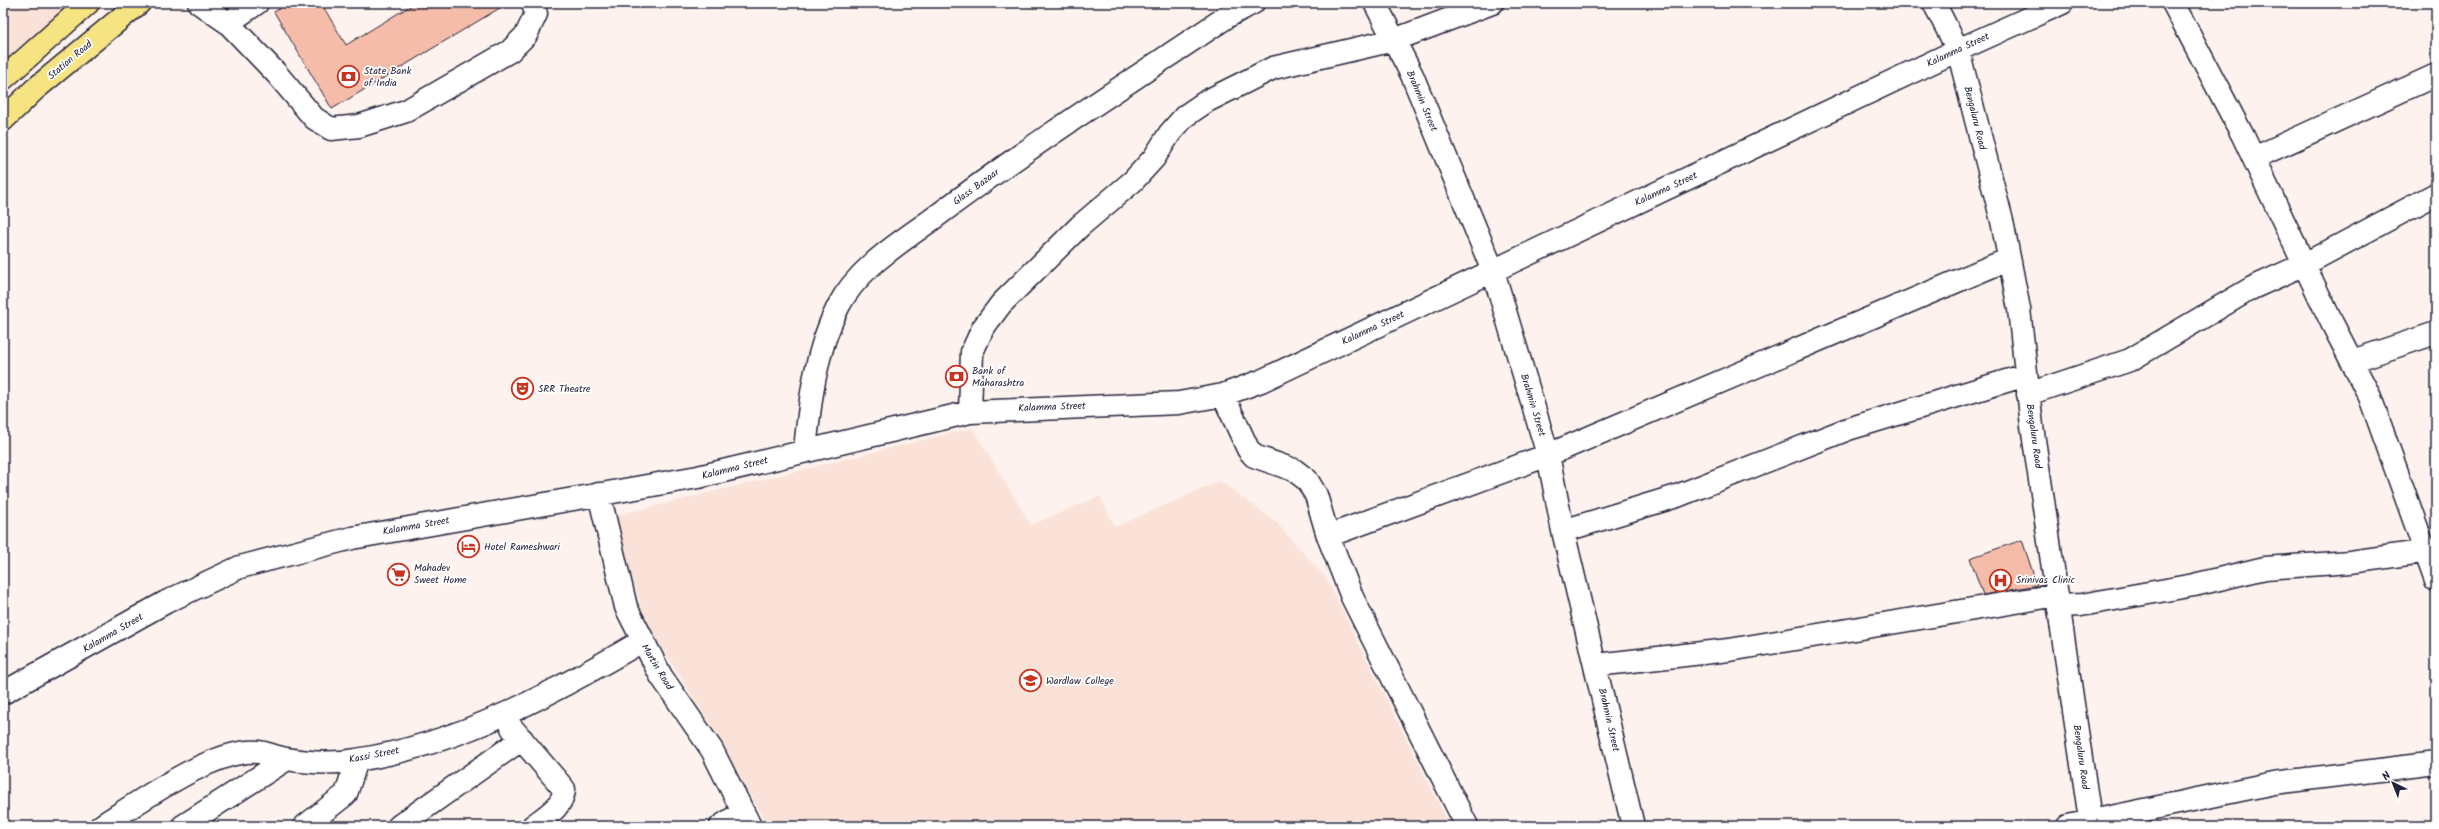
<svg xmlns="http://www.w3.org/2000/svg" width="2439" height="829" viewBox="0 0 2439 829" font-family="Kalam,sans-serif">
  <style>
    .built { fill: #fbe2d9 }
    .building { fill: #f5bda9; stroke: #22223b }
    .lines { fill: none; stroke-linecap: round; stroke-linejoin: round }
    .minor-casing { stroke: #22223b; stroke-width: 25 }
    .highway-casing { stroke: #22223b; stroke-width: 25 }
    .minor { stroke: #fff; stroke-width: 22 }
    .highway { stroke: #f6e381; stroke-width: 22 }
    .labels { text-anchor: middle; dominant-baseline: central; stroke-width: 3.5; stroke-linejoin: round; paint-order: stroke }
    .street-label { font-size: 10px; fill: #22223b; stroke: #fff }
    .poi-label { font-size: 10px; fill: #22223b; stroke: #fff; text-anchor: start }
  </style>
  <rect width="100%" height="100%" fill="#fdf2ee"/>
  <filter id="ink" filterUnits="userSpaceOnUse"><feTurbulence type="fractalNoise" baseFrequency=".025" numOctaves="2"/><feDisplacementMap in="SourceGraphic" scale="8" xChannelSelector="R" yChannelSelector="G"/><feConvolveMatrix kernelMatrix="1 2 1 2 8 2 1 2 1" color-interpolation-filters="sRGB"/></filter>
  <g filter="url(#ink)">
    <path class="built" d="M3,3H70L3,70Z
      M972,428L1031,525L1100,496L1115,527L1220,481L1276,522L1326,578L1450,826H768L720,741L645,621L615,516Z"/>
    <path class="building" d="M288,3H321L346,45L415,3H508L332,109L274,12Z
      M2022,540L2037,585L1983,595L1970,558Z"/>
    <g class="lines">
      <defs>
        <path id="minor" d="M199,3L228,23L276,73L314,118L331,129L359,126L406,111L510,51L526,35L536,14L533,3
          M1375,3L1412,75L1493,271L1548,455L1563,531L1633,826
          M1934,3L1958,50L2002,221L2019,309L2032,426L2091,826
          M2173,3L2243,136L2332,323L2370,397L2436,581
          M228,23L257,3
          M2254,158L2436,75
          M2352,361L2436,333
          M2028,394L2130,360L2252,288L2305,264L2436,194
          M1223,395L1248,449L1254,456L1294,470L1307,480L1316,495L1328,536L1352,597L1467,826
          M970,412L972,352L983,328L1001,304L1080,226L1133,181L1154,158L1170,133L1185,116L1207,101L1273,68L1394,40L1492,3
          M805,450C810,401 815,352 838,307C858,267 903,241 938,215C1032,144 1131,81 1228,16L1253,3
          M599,494L626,607L661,676L712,750L750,826
          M1563,531L1677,496L1848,429L2026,375
          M1328,536L1548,455L2009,259
          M2059,606L2081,605L2194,585L2265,568L2350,562L2436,550
          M1596,665L1729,650L2057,595
          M3,693L166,602L240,567L352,538L698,477L970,412L1179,403L1223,395L1261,381L1958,50L2062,3
          M512,728L564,789C563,807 546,816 533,826
          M101,826C138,803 215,747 258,752C268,753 277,758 287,759C310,763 334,764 356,760C458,745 554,693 642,641
          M183,826L287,759
          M305,826L346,794L357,760
          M399,826L522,739
          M721,826L743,812
          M2068,826L2274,783L2436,763"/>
        <path id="highway" d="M3,79L88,3
          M3,120L34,90L139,3"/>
      </defs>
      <use href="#minor" class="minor-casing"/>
      <use href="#highway" class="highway-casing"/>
      <use href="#minor" class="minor"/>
      <use href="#highway" class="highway"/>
    </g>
  </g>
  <defs>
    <symbol id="bank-ring" viewBox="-11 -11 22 22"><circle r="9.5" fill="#fff" stroke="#c8321e" stroke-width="1.5"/><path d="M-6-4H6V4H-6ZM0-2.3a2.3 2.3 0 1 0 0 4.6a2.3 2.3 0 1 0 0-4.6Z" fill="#c8321e"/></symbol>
    <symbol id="theatre-ring" viewBox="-11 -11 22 22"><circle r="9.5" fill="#fff" stroke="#c8321e" stroke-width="1.5"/><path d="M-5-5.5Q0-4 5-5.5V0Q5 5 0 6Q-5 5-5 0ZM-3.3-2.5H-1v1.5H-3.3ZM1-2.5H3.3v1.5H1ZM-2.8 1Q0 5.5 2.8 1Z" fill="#c8321e"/></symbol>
    <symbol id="hotel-ring" viewBox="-11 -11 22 22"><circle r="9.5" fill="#fff" stroke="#c8321e" stroke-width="1.5"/><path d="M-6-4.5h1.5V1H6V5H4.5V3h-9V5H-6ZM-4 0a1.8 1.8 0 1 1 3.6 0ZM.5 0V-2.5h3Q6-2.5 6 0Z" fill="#c8321e"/></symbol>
    <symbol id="supermarket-ring" viewBox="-11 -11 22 22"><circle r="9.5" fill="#fff" stroke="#c8321e" stroke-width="1.5"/><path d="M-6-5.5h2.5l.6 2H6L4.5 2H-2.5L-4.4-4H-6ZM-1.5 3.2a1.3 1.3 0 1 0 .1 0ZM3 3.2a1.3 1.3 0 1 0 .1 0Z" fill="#c8321e"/></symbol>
    <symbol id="hospital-ring" viewBox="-11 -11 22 22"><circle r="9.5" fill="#fff" stroke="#c8321e" stroke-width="1.5"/><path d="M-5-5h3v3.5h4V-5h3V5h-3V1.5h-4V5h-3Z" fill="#c8321e"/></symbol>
    <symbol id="university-ring" viewBox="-11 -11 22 22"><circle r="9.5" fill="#fff" stroke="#c8321e" stroke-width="1.5"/><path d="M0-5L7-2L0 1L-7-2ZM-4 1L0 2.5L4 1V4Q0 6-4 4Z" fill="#c8321e"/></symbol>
  </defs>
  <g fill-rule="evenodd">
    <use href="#bank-ring" x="336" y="64" width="25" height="25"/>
    <use href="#bank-ring" x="944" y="364" width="25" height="25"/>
    <use href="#theatre-ring" x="510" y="376" width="25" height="25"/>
    <use href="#hotel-ring" x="456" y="534" width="25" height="25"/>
    <use href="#supermarket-ring" x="386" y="562" width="25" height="25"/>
    <use href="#hospital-ring" x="1988" y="568" width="25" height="25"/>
    <use href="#university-ring" x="1018" y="668" width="25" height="25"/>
  </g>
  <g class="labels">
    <g class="street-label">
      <text transform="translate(1958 50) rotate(-25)">Kalamma Street</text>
      <text transform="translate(70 60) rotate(-40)">Station Road</text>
      <text transform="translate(1422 101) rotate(67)">Brahmin Street</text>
      <text transform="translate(1975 118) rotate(76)">Bengaluru Road</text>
      <text transform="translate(976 187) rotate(-36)">Glass Bazaar</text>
      <text transform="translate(1666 189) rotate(-25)">Kalamma Street</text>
      <text transform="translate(1373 328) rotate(-25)">Kalamma Street</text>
      <text transform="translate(1533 405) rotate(73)">Brahmin Street</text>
      <text transform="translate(1052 407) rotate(-2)">Kalamma Street</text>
      <text transform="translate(2034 436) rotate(82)">Bengaluru Road</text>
      <text transform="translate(735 468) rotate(-14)">Kalamma Street</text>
      <text transform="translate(416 526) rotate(-10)">Kalamma Street</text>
      <text transform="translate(113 633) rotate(-30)">Kalamma Street</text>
      <text transform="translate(657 667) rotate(59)">Martin Road</text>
      <text transform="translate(1609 720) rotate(77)">Brahmin Street</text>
      <text transform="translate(374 755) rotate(-11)">Kassi Street</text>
      <text transform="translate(2081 757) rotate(82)">Bengaluru Road</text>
    </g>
    <g class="poi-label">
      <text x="364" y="71">State Bank<tspan x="364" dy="12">of India</tspan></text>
      <text x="972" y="371">Bank of<tspan x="972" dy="12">Maharashtra</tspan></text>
      <text x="538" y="389">SRR Theatre</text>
      <text x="484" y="547">Hotel Rameshwari</text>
      <text x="414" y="568">Mahadev<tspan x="414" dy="12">Sweet Home</tspan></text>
      <text x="2016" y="580">Srinivas Clinic</text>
      <text x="1046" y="681">Wardlaw College</text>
    </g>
  </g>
  <rect width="2439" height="829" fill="none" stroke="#fff" stroke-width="16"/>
  <rect x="8" y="8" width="2423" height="813" fill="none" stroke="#22223b" stroke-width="1.5" filter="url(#ink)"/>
  <g transform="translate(2393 783) rotate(317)" stroke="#ffffff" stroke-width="3" paint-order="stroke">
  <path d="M0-3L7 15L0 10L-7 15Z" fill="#22223b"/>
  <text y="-6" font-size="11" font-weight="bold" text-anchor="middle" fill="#22223b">N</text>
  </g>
</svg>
